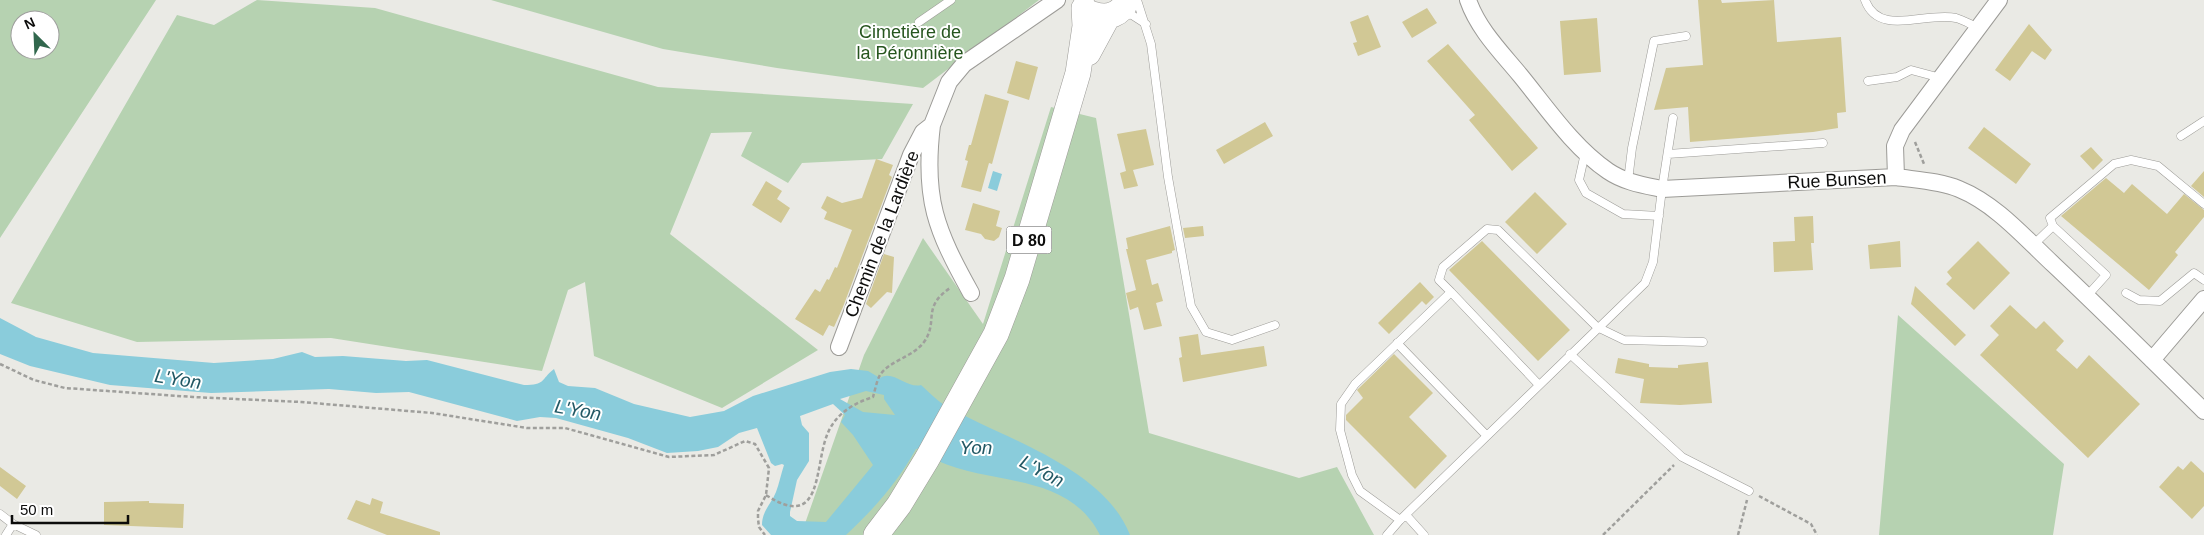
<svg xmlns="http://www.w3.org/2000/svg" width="2204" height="535" viewBox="0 0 2204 535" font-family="Arial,sans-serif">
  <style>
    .green { fill: #b6d2b1; fill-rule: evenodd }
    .water { fill: #8accdb; fill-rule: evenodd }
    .building { fill: #d1c895 }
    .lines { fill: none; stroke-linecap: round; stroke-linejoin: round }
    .service-casing { stroke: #9c9b97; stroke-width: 9 }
    .minor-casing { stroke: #9c9b97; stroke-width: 18 }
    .primary-casing { stroke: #9c9b97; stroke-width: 26 }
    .path { stroke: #9f9f9c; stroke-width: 2.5; stroke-dasharray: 4 2.5; stroke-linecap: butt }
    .service { stroke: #fff; stroke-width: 8 }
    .minor { stroke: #fff; stroke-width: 16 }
    .primary { stroke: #fff; stroke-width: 25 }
    .labels { text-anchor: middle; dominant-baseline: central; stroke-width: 4; stroke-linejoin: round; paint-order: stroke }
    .shield { fill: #fff; stroke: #555554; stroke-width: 1 }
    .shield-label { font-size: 16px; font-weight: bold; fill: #0c0c0b }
    .park-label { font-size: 18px; fill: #26551e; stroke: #fff }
    .street-label { font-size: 18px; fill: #0c0c0b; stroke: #fff }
    .water-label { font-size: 19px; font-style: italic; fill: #225864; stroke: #fff }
  </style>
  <rect width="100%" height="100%" fill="#eaeae5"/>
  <path class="green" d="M0,0H156L0,238ZM20,20H50V50H20Z
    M257,0L375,8L658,87L913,104L882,159L802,163L788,183L741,156L752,132L711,133L670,234L818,350L722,408L594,356L585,282L568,290L542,371L331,338L137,342L11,303L177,15L214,25Z
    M491,0H1039L923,88L777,68L663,49Z
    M1051,107L1096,118L1149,433L1299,478L1337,467L1374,535H801L864,355L923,238L983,324Z
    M1898,315L2064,464L2053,535H1879Z"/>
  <path class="water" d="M993,171L1002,174L997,191L988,188Z
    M0,318L36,337L93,353L214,363L273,359L302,352L315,357L343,356L406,361L427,360L524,385C546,385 540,380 554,369L559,382L568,386L595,388L634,404L690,417L724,411L753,396L830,372L851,369L868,371L880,378C893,369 907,389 921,385C929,392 938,402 948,407C1005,439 1104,468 1130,535H1100C1068,472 993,486 938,461C932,458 926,452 920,448L916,449C897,483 874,509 846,535H771L762,525C762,511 771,504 776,492C779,484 781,474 784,465L782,464L775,466L771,463L757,428L739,433L718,447L698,451L667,453L628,438L556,418L540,417L517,421L409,392L376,393L329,389L211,393L110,385L30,366L0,354ZM866,391L884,395V399L895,415L863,412L840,399ZM833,404L845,415L841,422L853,435L873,465L826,522L797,521L790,516V512L797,480L809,461V433L802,425L800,416Z"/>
  <path class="building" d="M1698,0H1721L1722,3L1774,0L1777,42L1841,37L1846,112L1837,113L1838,128L1813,132L1690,142L1688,107L1654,110L1666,68L1703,65Z
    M1427,8L1437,23L1412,38L1402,22Z
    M1368,15L1381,47L1358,56L1353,43L1357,42L1350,22Z
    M1597,18L1601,72L1564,75L1560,21Z
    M2029,24L2052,50L2045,60L2032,51L2010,81L1995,70Z
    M1448,44L1538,148L1512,171L1469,120L1475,115L1427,61Z
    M1016,61L1038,67L1029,100L1007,93Z
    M985,94L1009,101L992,164L989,163L981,192L961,187L968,161L965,160L969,145H971Z
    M1265,122L1273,136L1224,164L1216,150Z
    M1984,127L2031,164L2016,184L1968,148Z
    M1146,129L1154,165L1133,170L1138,186L1124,189L1120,173L1126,171L1117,134Z
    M2091,147L2103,160L2093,170L2080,156Z
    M876,159L893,165L889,175L892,177L843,307L834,327L829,325L823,336L795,319L815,289L820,292L827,279L829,280L835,267L837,268L852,230L824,219L827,212L821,208L827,196L842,203L862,198Z
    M2204,171V197L2191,186Z
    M2106,178L2124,193L2132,184L2167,214L2184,194L2204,210V217L2175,252L2178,255L2149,290L2061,216Z
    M766,181L782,191L777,199L790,208L781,223L752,205Z
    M1535,192L1567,224L1537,254L1505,222Z
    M973,203L1000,211L996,226L1002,228L999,237L994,241L985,239L981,234L965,230Z
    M1813,216L1814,243H1811L1813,270L1774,272L1773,242L1795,241L1794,217Z
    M1170,226L1175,250L1172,251V253L1146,260L1152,285L1158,283L1163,301L1156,303L1162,326L1144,330L1138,307L1130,310L1126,293L1136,290L1126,249H1128L1126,238Z
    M1203,226L1204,236L1185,238L1183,228Z
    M1482,241L1570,330L1538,361L1449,270Z
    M1900,241L1901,267L1870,269L1868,245Z
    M1978,241L2010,273L1974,310L1946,284L1952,278L1947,272Z
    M884,254L894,257L892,293L887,292L871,308L866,304Z
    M1420,282L1434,297L1426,305L1422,301L1389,334L1378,323Z
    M1915,286L1966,335L1955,346L1911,304Z
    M2010,305L2036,329L2044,321L2064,341L2056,350L2077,369L2089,355L2140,404L2088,458L1980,355L1999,335L1990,326Z
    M1198,334L1201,355L1264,346L1267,366L1183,382L1179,358L1182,357L1179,337Z
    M1394,354L1433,393L1409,417L1447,456L1415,489L1346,420V415L1363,398L1357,390Z
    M1618,358L1649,364V367L1678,368V365L1708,362L1712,403L1680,405L1640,403L1644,379L1615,373Z
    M2191,461L2204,473V506L2192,519L2159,487L2178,466L2183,470Z
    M0,467L26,486L17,499L0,486Z
    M372,498L383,502L380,513L440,532V535H387L347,519L356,500L370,505Z
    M149,501V503L184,504L183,528L104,525V502Z"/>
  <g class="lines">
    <defs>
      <path id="service" d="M1137,0L1151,44L1168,177L1191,306L1206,332L1232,340L1275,325
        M1865,0C1879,38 1926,11 1956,18C1963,20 1970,24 1977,27
        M1123,14L1132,15L1146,24
        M919,22L951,0
        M1868,81L1897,77L1911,70L1941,78
        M1673,118L1662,189L1653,262L1645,283L1400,520L1360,491L1352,475L1340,430L1341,404L1355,384L1451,292L1439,280L1443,267L1487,229L1498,230L1597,327L1624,340L1703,342
        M2181,136L2204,121
        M1585,153L1579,180L1586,193L1623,214L1659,216
        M1668,154L1823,143
        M1628,181L1632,148L1654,41L1686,36
        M2053,226L2106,275L2087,296
        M2033,245L2053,226L2050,218L2114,164L2131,160L2158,166L2204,204
        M1451,292L1539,385
        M2126,293L2139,300L2160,301L2194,273L2204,280
        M1397,343L1487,436
        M1570,354L1682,457L1749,491
        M0,514L13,524L36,535
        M1406,515L1424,535
        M6,535L13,524
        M1387,535L1400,520"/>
      <path id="minor" d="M1468,0C1478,29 1501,52 1520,75C1547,108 1573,147 1608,171C1624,182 1643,185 1662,189L1896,177C1917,180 1940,181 1959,189C1996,204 2025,238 2054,265C2105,313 2154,362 2204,411
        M932,125C923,199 936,230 971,293
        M1896,177L1895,146L1902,130L1999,0
        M839,347L911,155L923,132L932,125L949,82L964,64L1057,0
        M2152,360L2204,299"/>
      <path id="primary" d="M1093,14C1108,19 1121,15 1127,0
        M1088,53L1108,16
        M876,535L899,505L927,459L996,334L1017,279L1078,73L1085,26L1084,8"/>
    </defs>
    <use href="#service" class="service-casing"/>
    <use href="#minor" class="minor-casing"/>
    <use href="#primary" class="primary-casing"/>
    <path class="path" d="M1915,142L1924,164
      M0,364L34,380L65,388L193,397L301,402L432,413L527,428H565L669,457L714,455L745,441L755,444L769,468L766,495L758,511V519L759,527L765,535
      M766,495C823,532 814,468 827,435C835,414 854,403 873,397C875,390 877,380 880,375C889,361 913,357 924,342C939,321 921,308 950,288
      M1759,496L1811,524L1817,535
      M1603,535L1674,465
      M1738,535L1747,500"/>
    <use href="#service" class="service"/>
    <use href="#minor" class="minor"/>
    <use href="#primary" class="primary"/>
  </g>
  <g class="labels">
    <rect class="shield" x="1006.5" y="226.5" width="45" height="27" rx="4"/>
    <g class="shield-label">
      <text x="1029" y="240">D 80</text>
    </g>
    <g class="park-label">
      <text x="910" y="32">Cimetière de<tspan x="910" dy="21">la Péronnière</tspan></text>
    </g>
    <g class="street-label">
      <text transform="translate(1837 180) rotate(-3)">Rue Bunsen</text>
      <text transform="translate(882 234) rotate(-69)">Chemin de la Lardière</text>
    </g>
    <g class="water-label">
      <text transform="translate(178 379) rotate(9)">L'Yon</text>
      <text transform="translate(578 410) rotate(10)">L'Yon</text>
      <text x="976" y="447">Yon</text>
      <text transform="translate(1042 471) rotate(28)">L'Yon</text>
    </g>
  </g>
  <g transform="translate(35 35) rotate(336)"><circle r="24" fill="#ffffff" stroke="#9e9e9d"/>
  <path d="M0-4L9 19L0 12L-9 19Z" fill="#31674d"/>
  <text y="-8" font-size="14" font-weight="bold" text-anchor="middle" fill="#0c0c0b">N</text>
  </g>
  <path d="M12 515v8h116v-8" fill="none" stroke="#0c0c0b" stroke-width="2.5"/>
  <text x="20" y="515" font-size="15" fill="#0c0c0b" stroke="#ffffff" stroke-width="4" paint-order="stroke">50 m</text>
</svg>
